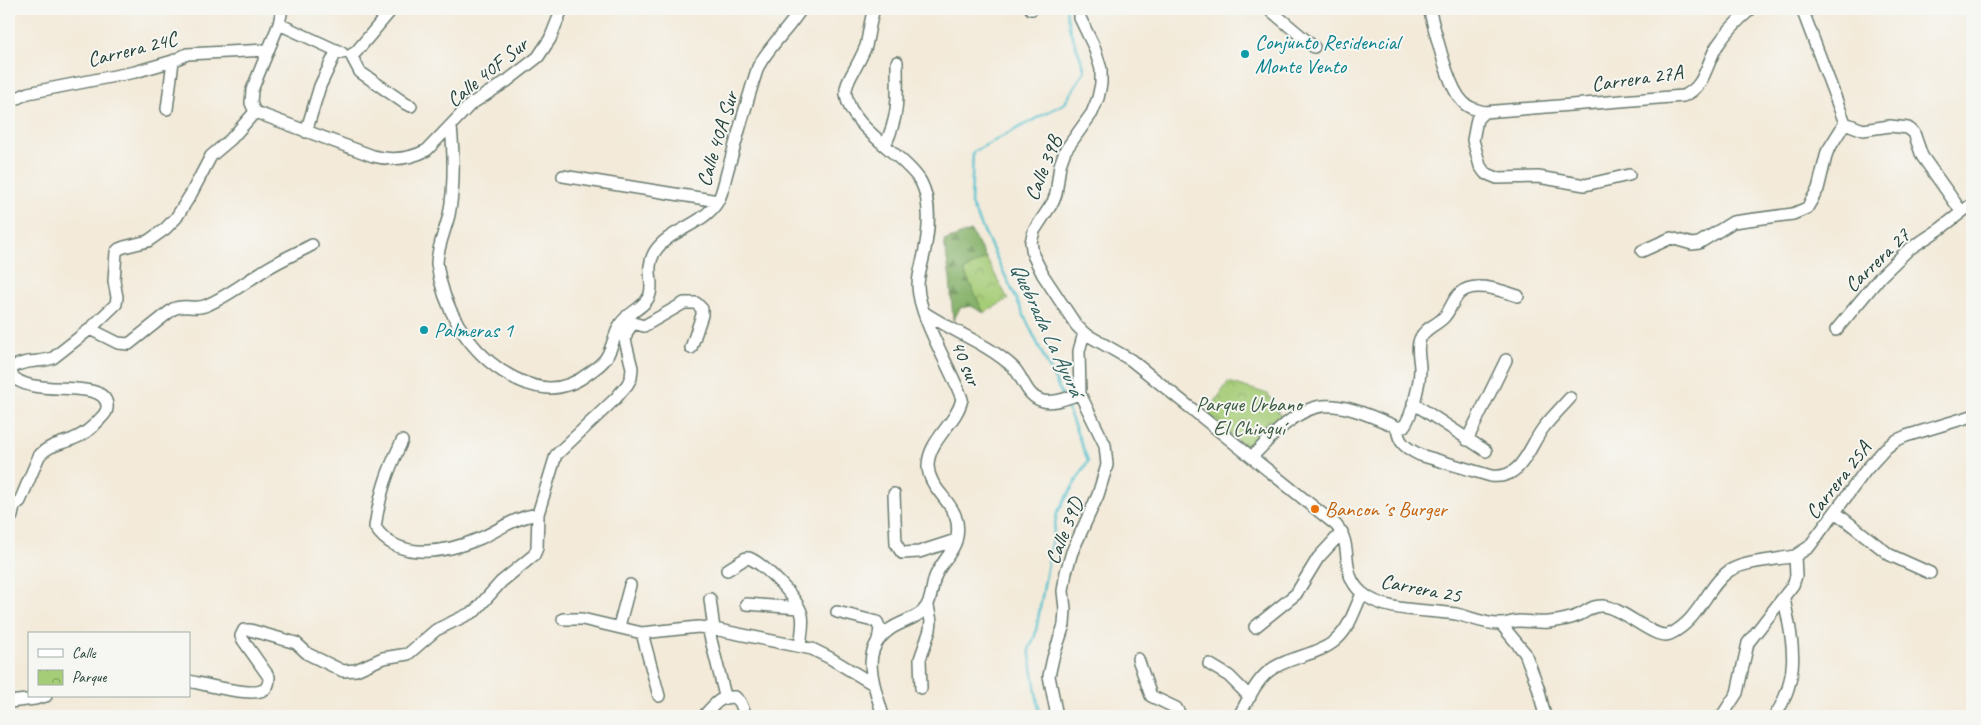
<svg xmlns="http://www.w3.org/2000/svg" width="1981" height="725" viewBox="0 0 1981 725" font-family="Caveat,sans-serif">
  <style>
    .forest { fill: url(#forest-firs); stroke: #52764e }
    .park { fill: url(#park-crowns); stroke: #628455 }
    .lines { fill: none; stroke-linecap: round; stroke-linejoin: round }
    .stream { stroke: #55c1cf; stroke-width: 2.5 }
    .minor-casing { stroke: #697a6e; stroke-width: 14 }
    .minor { stroke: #fff; stroke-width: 11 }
    .culture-dot { fill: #0f9aa8; stroke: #f6f6f2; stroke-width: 2 }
    .food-dot { fill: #e8710a; stroke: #f6f6f2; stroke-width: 2 }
    .labels { text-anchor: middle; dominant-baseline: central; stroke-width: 4; stroke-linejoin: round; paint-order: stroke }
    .culture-label { font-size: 21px; fill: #0d838f; stroke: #f6f6f2; text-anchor: start }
    .street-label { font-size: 21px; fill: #1f3d34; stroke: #f6f6f2 }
    .park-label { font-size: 21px; fill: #3a5a41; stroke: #f6f6f2 }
    .food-label { font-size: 21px; fill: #c56008; stroke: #f6f6f2; text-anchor: start }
    .water-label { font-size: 22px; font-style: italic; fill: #2c5e5b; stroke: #f6f6f2 }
  </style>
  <defs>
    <pattern id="forest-firs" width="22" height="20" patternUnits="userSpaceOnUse" patternTransform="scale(1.25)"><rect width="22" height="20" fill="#84b067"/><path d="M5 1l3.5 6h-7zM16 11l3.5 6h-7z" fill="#6b9056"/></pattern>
    <pattern id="park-crowns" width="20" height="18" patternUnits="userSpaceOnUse" patternTransform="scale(1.25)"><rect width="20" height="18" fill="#a5cc76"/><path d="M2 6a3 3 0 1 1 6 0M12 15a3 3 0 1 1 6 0" fill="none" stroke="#86a762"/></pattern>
  </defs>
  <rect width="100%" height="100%" fill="#f6f6f2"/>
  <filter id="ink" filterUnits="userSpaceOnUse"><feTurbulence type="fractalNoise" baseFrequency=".02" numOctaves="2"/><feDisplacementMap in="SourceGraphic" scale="10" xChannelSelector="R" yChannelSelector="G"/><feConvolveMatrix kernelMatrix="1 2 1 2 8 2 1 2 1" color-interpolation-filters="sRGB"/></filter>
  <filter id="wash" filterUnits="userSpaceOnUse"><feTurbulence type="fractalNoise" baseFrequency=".0096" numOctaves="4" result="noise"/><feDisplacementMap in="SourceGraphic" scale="20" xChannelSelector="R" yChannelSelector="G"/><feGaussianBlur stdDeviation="1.12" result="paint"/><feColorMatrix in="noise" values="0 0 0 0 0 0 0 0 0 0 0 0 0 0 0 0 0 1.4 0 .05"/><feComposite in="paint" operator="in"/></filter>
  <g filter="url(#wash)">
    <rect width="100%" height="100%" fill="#f3ead9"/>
    <path class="forest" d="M971,231L986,258L964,271L984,313L971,306L960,308L953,321L950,278L944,241Z"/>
    <path class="park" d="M986,258L1008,299L984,313L964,271Z
      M1228,382L1268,394L1284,421L1251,452L1206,416Z"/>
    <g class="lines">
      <path class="stream" d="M1063,397L971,204L973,152L1065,103L1085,70L1070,30L1066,9
        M1040,716L1029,649L1035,636L1057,513L1088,461L1065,402"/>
    </g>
  </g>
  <g filter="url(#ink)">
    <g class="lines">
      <defs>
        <path id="minor" d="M874,9C870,21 869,33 866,46C862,56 856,67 851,76C848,82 845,88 846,94C849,127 904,154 921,182C931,201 929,229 925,249C923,262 918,274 918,286C919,318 951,368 962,399C957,423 928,440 928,466C929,495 966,504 956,541C952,554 940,564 935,577C931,589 932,603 922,612C913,620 899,622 889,630C858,652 875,686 883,716
          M1031,9H1032
          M1080,9V18L1094,47L1101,69V84L1098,98L1092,113L1065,151L1060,165L1056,194L1053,202L1034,231L1031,242L1033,255L1043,275L1076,325L1084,333L1131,360L1336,525C1355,547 1338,572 1362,593C1385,613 1428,609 1456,614C1470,617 1487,625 1501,624C1507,624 1513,621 1519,621C1529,621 1539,623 1549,622C1559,621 1570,619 1579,615C1588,611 1592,605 1603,606C1624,608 1655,641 1670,634C1699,621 1707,586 1729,571C1744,561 1776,560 1795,556L1809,547L1866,470L1886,448L1895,441L1906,436L1972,416
          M1269,9L1314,47
          M1429,9C1436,32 1447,86 1463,102C1468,108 1477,110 1484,112L1683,96C1705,88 1706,64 1717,46C1727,31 1738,20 1751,9
          M1802,9L1845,123L1863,130L1890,126L1908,128L1914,133L1922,156L1961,211
          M279,24L342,53
          M351,55L360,72L406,104L411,106
          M351,55L356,52L392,9
          M9,102L28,93L135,72L173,61L187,54L268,50
          M167,109L173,61
          M255,112L373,156C392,161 410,159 427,150L471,104L507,81L538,57L550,39L562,9
          M255,112L251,103L252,90L279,24L282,9
          M1484,112L1477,119L1473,140L1480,166L1485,173L1497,178L1538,177L1585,185L1629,175
          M451,127C454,157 455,185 449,215C445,231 437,248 437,264C443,307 466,347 502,371C532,390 560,396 589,373C595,369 602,364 606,358C613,347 614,334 621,323C629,312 646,307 650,294C654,280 645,270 654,253C668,229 702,227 718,201C723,192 725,179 728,169C738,135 747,100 758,67C769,46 788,30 801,9
          M306,132L320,86L337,50
          M885,145C900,114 897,95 897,62
          M563,176L718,201
          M1642,251L1671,238L1692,244L1699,243L1733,222L1793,214L1807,208L1818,189L1827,152L1845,123
          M925,313C954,332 988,344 1013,367C1024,378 1026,397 1043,401C1055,404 1069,397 1080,394
          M633,323L644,326L684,303H696L702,309V315L691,348
          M90,329L118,343L129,344L173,309C185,303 195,311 207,305C226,297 243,284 260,273C276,262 295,254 312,245
          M1836,330L1881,276L1908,250L1940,229L1972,204
          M1413,403L1486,451
          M1397,427C1398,443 1406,448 1420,455L1491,476C1523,480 1528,447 1544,427C1552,417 1561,408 1570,398
          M1467,440L1506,360
          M1252,457C1269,439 1296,408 1323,406C1347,404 1375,418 1397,427H1403C1412,418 1420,382 1420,369C1420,359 1416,348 1420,339C1425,327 1438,325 1445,316C1451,309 1453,299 1460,293C1474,280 1502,291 1518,296
          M894,494L896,544L902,553L919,552L956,540
          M9,505L14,506L20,501L39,456C48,445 61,444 73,439C84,435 93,427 101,418C104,415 108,411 107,405C104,376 28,400 11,374L12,368C24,359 40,363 53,358L90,329L116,304L117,297L114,281L116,252L119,249L124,247L148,241L165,229L176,218L191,194L211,156L231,139L255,112
          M1835,512L1890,555L1930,573
          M538,514L556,455L616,398L627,385L631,378L632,368L625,340L627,332L633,323L627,316
          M9,520L12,516L14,506
          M727,570L746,558H749C765,565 798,598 802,615C804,625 801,636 800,646
          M746,604L799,608
          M837,612L877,622L880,629L878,640
          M563,619H582L642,633L698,627L708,628L725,696
          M1501,624L1525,653L1538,687L1545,716
          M619,626L630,585
          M1255,627L1296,594L1318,558L1342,532
          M708,628L714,629L710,599
          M714,629L812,649L830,658L873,684
          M642,633L659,696
          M1138,659L1151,696L1176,708L1181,716
          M1209,664L1229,676L1250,697
          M189,681C203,684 251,697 263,690C268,688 269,683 269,677L243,640L241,636L244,630H250L296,643L308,654L343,671L356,670L383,658L408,654L436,630L475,611L501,582L534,555L537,548L538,514C513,518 503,528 481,538C448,552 398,563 375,527C380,493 387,472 402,441
          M921,688L920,659L930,630L931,621L928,606
          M9,702L35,699L46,696
          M704,716C714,705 719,696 735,697L740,702L746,716
          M1057,716L1049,676L1053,658L1064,625L1065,609L1063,591L1066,572L1072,552L1098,495L1107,465L1105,445L1080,394L1079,351L1084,333
          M1239,716C1247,702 1255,682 1269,671C1288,656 1322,655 1338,638C1350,627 1355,608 1362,594
          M1722,716L1737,693L1748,643L1793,585L1796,576L1795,556
          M1775,716C1801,675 1793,643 1784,599"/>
      </defs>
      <use href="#minor" class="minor-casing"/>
      <use href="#minor" class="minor"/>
    </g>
  </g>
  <g class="culture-dot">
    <circle cx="1245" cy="54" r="5"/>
    <circle cx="424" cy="330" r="5"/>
  </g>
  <circle class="food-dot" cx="1315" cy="509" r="5"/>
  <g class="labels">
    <g class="culture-label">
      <text x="1255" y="42">Conjunto Residencial<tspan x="1255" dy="24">Monte Vento</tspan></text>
      <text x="434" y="330">Palmeras 1</text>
    </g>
    <g class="street-label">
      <text transform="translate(132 49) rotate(-14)">Carrera 24C</text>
      <text transform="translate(487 72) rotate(-39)">Calle 40F Sur</text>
      <text transform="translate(1637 78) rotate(-8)">Carrera 27A</text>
      <text transform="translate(717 139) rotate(-73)">Calle 40A Sur</text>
      <text transform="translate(1043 168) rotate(-68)">Calle 39B</text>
      <text transform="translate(1877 260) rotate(-44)">Carrera 27</text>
      <text transform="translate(966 363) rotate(67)">40 sur</text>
      <text transform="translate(1838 480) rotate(-52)">Carrera 25A</text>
      <text transform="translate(1064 531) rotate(-68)">Calle 39D</text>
      <text transform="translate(1421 588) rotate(11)">Carrera 25</text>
    </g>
    <g class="park-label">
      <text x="1249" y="404">Parque Urbano<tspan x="1249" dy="24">El Chinguí</tspan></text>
    </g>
    <g class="food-label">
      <text x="1325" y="509">Bancon´s Burger</text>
    </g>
    <g class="water-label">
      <text transform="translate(1047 329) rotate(65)">Quebrada La Ayurá</text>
    </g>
  </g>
  <rect width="1981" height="725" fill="none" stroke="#f6f6f2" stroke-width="30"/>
  <rect x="28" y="632" width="162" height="65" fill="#f6f6f2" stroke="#a0aca6"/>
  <rect x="38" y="649" width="25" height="8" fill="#ffffff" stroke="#a0aca6"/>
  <text x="72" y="658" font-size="15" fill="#1f3d34">Calle</text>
  <rect x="38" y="670" width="25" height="15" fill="url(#park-crowns)" stroke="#a0aca6"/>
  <text x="72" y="682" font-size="15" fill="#1f3d34">Parque</text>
</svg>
